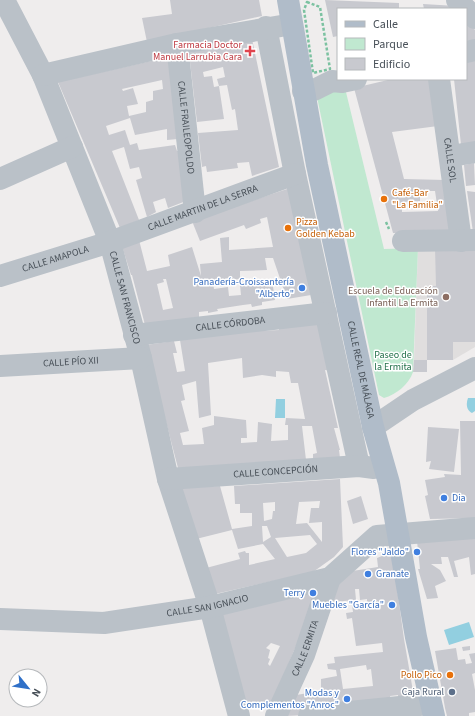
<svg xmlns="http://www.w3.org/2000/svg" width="475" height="716" viewBox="0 0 475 716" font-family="'Source Sans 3',sans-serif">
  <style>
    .education { fill: #e0dede }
    .green { fill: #c0e8d0 }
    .water { fill: #92cfe0 }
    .building { fill: #c8c9cf; fill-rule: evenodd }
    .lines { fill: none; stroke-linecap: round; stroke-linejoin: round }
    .path { stroke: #7cc2a1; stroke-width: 2.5; stroke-dasharray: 3 2; stroke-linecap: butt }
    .minor { stroke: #bac1c8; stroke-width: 22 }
    .major { stroke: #b0bcc9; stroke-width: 22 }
    .health-dot { fill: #e0444e; stroke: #fff; stroke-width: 1.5 }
    .food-dot { fill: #e8710a; stroke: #fff; stroke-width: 1.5 }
    .shop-dot { fill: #3f7fe0; stroke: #fff; stroke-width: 1.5 }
    .education-dot { fill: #8d6e63; stroke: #fff; stroke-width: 1.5 }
    .service-dot { fill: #5c6f8a; stroke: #fff; stroke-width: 1.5 }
    .labels { text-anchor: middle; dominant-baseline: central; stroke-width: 3; stroke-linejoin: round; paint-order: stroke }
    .health-label { font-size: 10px; fill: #be3a42; stroke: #fff; text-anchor: end }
    .street-label { font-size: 10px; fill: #485058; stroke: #fff }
    .food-label { font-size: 10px; fill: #c56008; stroke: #fff; text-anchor: start }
    .shop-label { font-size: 10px; fill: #366cbe; stroke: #fff; text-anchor: end }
    .education-label { font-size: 10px; fill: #785e54; stroke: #fff; text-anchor: end }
    .park-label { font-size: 10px; fill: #22704a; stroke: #fff }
    .service-label { font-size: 10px; fill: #4e5e75; stroke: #fff; text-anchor: end }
  </style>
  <rect width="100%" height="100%" fill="#efeded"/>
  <path class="education" d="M475,247V347L453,360H414L418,248Z"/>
  <path class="green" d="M345,88L384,249L418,248L413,372C409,384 396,395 384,398L379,395L317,97Z"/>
  <path class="water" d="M468,398H475V411L472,413C466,410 466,403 468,398Z
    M276,399H285V418H275Z
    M469,622L474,637L449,645L444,630Z"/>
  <path class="building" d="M170,0H259L262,16L147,42L142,18L172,14Z
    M325,0L399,3V9H338V36L333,37Z
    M423,4L456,6L459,9H424Z
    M466,18L475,30V40L466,41Z
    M252,39L279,167L252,176L249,162L237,163L238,168L207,172L206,166L202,167L198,133L238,130L235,109L232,110L227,85L219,86L224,119L197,122L189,53ZM223,67L225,77L217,79L219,86L214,87L212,76L204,77L203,72Z
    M169,57L178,139L167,140V129L135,135L130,118L106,126L109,135L125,130L130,145L137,143L139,150L175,145L177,151H180L186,201L168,208L165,198L153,202L156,212L147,217L136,180L142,178L139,167L130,169L124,147L112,151L139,220L120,228L58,82ZM162,80L163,89L153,91V100L146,102V112L129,116L127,106L138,104L133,88L123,91L122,89Z
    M475,60V143L461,145L454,79H466V62Z
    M392,79H432L438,126L392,132L404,179L445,180L450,233H393L354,88ZM420,191H435L438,211L402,212V202L420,201Z
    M474,163L475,185L466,186L464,165Z
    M290,188L311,295L287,299L273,258H265L267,270L240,271V279L213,281L214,289L228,287L229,296L241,295L240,285L272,280L275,300L262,302V305L252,307L251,304L243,305L217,309L218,311L208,313V311L199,312V317L145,325L132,275H131L122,246L139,240L147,271L170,266L168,255L192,247L201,276L200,264L222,262L220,238L229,237V250L273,247L267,217L260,219L261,223L246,229L244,225L200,241L192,221ZM163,279H166L173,308L163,310L157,284L164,282Z
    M467,191L475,192V232H473Z
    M435,247H475V342H453V360H427V286H436Z
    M321,319L333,371L325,370L338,428H334L340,450H339L340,458L313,459V454L317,453L312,426H302L306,460L178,468L146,345L174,341L177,353H173L177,372L185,371L180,340L241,332L279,330V326ZM242,358L243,378L262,375L276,377V371L289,372L291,383H298L305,419L286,418L285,425H288V440L271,441L272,424L258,422L257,442L241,443V438H247L246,420L214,416V425L202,428L204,444L183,445L180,433L189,431L181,401L185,400L182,385L196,381L199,418L211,415L208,363Z
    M414,360H427V372H413Z
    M460,421H475V518L430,519L425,496L428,495L425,480L445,477L444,474L461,475Z
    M428,427L459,429L454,472L429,469L431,461L426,462Z
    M340,479L343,547L334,557L313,572L215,594L206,568L240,559L238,553L245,551L246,553H249V565L275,559L263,544L238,549L232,530L196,539L182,488L220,486L232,529L252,526V513H240V504H235L234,486ZM320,501L319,508H311L309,523L322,522V542L307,523L296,524L299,502ZM275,502V511H273L272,519L264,521L263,503ZM262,526H267L271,537L263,542ZM310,535L317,544L306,553L287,557L275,538Z
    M361,496L368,519L353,524L347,501Z
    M475,535V574L471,575L469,557L454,561L458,577H454L448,557H441L442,564H431L440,570L446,581L435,586L438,598L427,599L418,569H420L417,541Z
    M392,552L404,639L414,697L398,700V695L390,696L391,701L306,715L286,716L296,695L321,691V679L337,676L336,670L328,669L327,664L335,663L334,657L383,652L382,643L356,646L352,618L347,619L346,613L353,612L352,605L367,603V599L360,600L359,589H355L356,600L331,602L329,600L346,572L378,567L377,558ZM366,665L367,670L371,669L373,686L343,689L340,669Z
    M309,594H318L271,705L245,709L222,614ZM271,643L280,646L270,666L268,664L270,659L268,658L270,650L266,648Z
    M470,646V650L463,651L462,647Z
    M456,648L458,660L465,659L466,664L472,663L469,654L475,653V673L472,674L475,690V712L469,713V716H447L445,708L435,651Z"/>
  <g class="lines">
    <path class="path" d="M307,2L320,7L330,69L313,73L304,10Z
      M386,222L389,229"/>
    <g class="minor">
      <path id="s1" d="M4,0L43,75L110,242L141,358L168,479L210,607L239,716"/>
      <path d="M457,0L475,18"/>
      <path d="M266,27L295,174L359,466"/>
      <path id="s2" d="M177,44L195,212"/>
      <path d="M466,52L475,50"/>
      <path d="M43,75L177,44L281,26"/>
      <path id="s3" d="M439,79L461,241"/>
      <path d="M303,91L314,90L332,81L342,82L356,79"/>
      <path d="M451,156L475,152"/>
      <path d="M0,179L72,147"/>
      <path d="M403,241L475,240"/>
      <path id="s4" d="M0,276L110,242L295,174"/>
      <path id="s5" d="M134,335L326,313"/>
      <path id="s6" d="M0,366L141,358"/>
      <path d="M373,427L413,400L475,368"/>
      <path id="s7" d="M168,479L359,466L374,468"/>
      <path id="s8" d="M0,619L104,623L210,607L330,578L377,536L475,528"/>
      <path id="s9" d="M276,716L304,655L330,578"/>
      <path d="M309,716L430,704"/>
    </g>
    <path class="major" id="s10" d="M288,0L317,165L373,427L389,483L416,637L434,716"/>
  </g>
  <path class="health-dot" d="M248 45h4v4h4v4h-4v4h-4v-4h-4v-4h4z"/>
  <g class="food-dot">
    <circle cx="384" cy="199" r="4"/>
    <circle cx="288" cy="228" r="4"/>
    <circle cx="450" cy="675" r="4"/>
  </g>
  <g class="shop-dot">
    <circle cx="302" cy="288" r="4"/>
    <circle cx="444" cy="498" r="4"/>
    <circle cx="417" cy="552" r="4"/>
    <circle cx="368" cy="574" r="4"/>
    <circle cx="313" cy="593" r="4"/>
    <circle cx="392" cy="605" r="4"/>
    <circle cx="347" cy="699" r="4"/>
  </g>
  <circle class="education-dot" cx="446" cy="297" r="4"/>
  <circle class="service-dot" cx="452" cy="692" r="4"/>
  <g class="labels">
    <g class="health-label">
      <text x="242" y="45">Farmacia Doctor<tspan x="242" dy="12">Manuel Larrubia Cara</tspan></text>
    </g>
    <g class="street-label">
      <text stroke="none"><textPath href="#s2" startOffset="84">CALLE FRAILEOPOLDO</textPath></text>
      <text stroke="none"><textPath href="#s3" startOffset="82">CALLE SOL</textPath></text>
      <text stroke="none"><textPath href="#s4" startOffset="214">CALLE MARTIN DE LA SERRA</textPath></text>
      <text stroke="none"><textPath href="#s4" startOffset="58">CALLE AMAPOLA</textPath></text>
      <text stroke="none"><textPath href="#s1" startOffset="322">CALLE SAN FRANCISCO</textPath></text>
      <text stroke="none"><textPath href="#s5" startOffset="97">CALLE CÓRDOBA</textPath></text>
      <text stroke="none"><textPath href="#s6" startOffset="71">CALLE PÍO XII</textPath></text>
      <text stroke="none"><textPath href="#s10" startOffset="377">CALLE REAL DE MÁLAGA</textPath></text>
      <text stroke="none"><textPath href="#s7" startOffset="108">CALLE CONCEPCIÓN</textPath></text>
      <text stroke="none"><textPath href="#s8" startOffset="209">CALLE SAN IGNACIO</textPath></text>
      <text stroke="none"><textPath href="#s9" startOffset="74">CALLE ERMITA</textPath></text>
    </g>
    <g class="food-label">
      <text x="392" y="193">Café-Bar<tspan x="392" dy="12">"La Familia"</tspan></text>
      <text x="296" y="222">Pizza<tspan x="296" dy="12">Golden Kebab</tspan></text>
      <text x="442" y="675" text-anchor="end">Pollo Pico</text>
    </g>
    <g class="shop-label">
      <text x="294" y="282">Panadería-Croissantería<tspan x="294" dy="12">"Alberto"</tspan></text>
      <text x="452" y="498" text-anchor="start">Dia</text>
      <text x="409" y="552">Flores "Jaldo"</text>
      <text x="376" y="574" text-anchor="start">Granate</text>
      <text x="305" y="593">Terry</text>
      <text x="384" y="605">Muebles "García"</text>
      <text x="339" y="693">Modas y<tspan x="339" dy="12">Complementos "Anroc"</tspan></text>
    </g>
    <g class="education-label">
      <text x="438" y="291">Escuela de Educación<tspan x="438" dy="12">Infantil La Ermita</tspan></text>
    </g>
    <g class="park-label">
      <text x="393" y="355">Paseo de<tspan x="393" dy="12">la Ermita</tspan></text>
    </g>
    <g class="service-label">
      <text x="444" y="692">Caja Rural</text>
    </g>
  </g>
  <rect x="337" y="8" width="130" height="72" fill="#ffffff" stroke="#b6b9bc"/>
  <rect x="345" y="21" width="20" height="6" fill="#b0bcc9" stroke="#b6b9bc"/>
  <text x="373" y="28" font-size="12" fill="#485058">Calle</text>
  <rect x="345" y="38" width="20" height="12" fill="#c0e8d0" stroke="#b6b9bc"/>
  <text x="373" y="48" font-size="12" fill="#485058">Parque</text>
  <rect x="345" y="58" width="20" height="12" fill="#c8c9cf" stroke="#b6b9bc"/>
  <text x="373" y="68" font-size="12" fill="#485058">Edificio</text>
  <g transform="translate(28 688) rotate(120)"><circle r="19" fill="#ffffff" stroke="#b6b9bc"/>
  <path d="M0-3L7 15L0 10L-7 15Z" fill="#2f70c8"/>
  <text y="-6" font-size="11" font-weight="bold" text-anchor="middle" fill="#485058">N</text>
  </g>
</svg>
